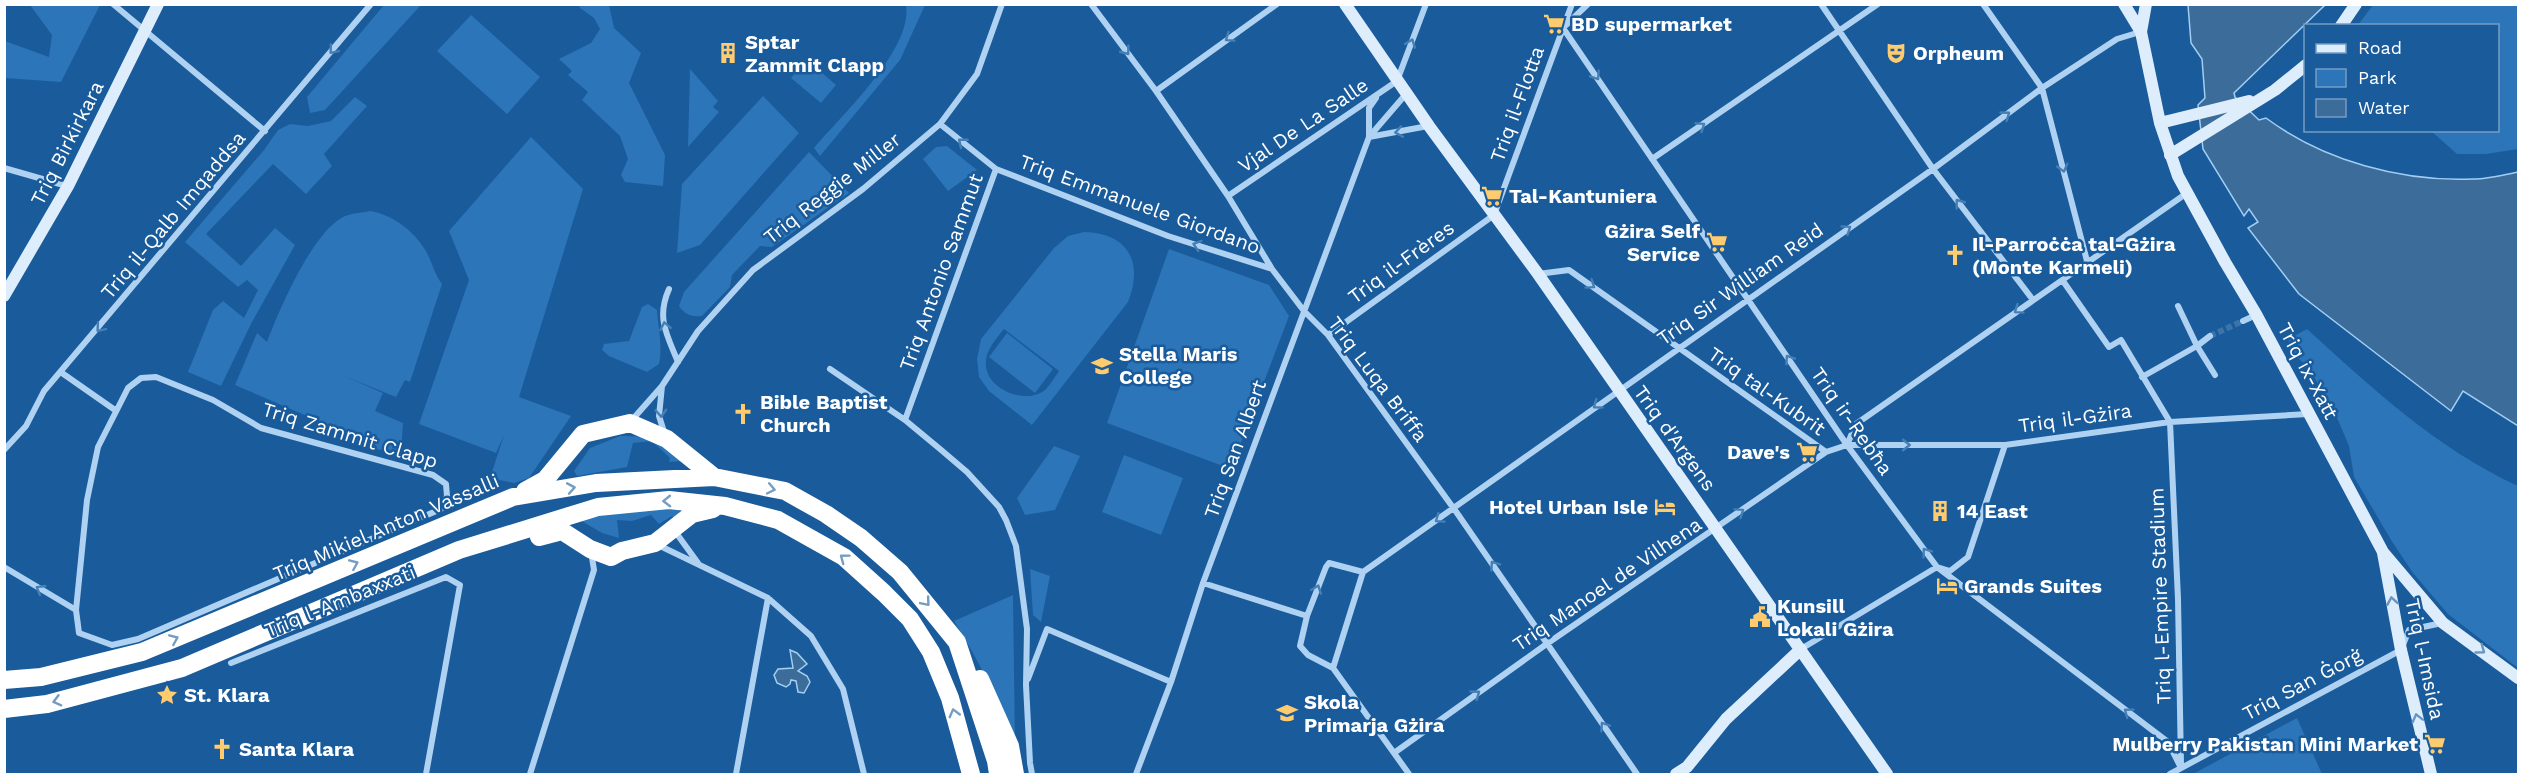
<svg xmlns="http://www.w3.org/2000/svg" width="2523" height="779" viewBox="0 0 2523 779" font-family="'Work Sans',sans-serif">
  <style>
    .green { fill: #2c75b8; fill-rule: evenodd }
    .water { fill: #3c6c99; stroke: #a2cef4; stroke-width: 1.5 }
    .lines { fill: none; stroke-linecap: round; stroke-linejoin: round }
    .street-tunnel { stroke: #3c74aa; stroke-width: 6; stroke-dasharray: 6 3; stroke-linecap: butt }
    .street { stroke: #afd2f2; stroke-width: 6 }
    .secondary { stroke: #ddedfc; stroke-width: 12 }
    .highway { stroke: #fff; stroke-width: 18 }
    .oneway { stroke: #467fb5 }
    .oneway2 { stroke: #759dc3 }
    .oneway3 { stroke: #6795c2 }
    .labels { text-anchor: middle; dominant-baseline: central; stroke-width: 5; stroke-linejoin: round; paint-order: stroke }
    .poi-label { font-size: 20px; font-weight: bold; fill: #fff; stroke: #195b9b; text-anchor: start }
    .street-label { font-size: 20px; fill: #fff; stroke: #195b9b }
  </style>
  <rect width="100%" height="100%" fill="#195b9b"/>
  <path class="green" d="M30,5H100L61,82L5,78V41L49,57L52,35Z
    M384,5H421L325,110L310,113L307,97Z
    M579,5H609L614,28L641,53L629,83L665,155L663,186L625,182L621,175L628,159L620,136L582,100L588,92L568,75L572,71L559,59L591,43L600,29L594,18L580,8Z
    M906,5H925L900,60L820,156L814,148C842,115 913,49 906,5Z
    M2373,5H2518V149L2486,154H2457L2431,131L2498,130V26L2358,25Z
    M471,15L540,77L507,114L437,51Z
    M806,59L836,85L821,103L791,78Z
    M690,69L718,101L713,107L719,112L688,147Z
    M763,96L799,133L700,245L677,253L682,184Z
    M355,97L367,106L324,154L332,166L306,194L273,164L206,234L241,266L275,228L295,245L251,324L221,386L188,372L213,310L223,301L244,318L258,290L247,280L238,287L185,242L264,150L278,130L290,124L308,126L331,121Z
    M531,137L583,189L519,397L571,416L529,478L514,483L490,478L504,435L496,453L419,424L469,280L449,231Z
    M947,146L977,170L948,191L923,159L936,147Z
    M809,152L849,193L772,247L760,246L732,275L730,287L702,316C692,317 685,315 679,306L684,292Z
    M370,211C393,214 418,234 428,255C433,265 435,275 442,284L410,382L405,380L396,397L344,376L383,393L375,411L403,423L401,452L375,449L342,438L344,432L235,385L257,333L267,342C279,310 312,233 343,217C351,213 361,213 370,211Z
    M1084,232C1128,233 1144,262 1128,302L1032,425L989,391L979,377L977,359L981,339L1054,248L1068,236ZM1004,329L1059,371C1055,377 1050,385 1045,390C1026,405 988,390 986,366C984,352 996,339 1004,329Z
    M1169,249L1269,285L1289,316L1231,469L1107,423Z
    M648,304L657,310C658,328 663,346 659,364L647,372L609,356L602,350L604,344L629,341L642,307Z
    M2307,329C2373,389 2436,448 2518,486V668L2448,614L2413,573L2391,540L2354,477L2349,446L2338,420L2309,368L2288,349L2289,339Z
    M1007,333L1053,369L1035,393L989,357Z
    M620,436C652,436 659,438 682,461L669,462L670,458L652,441L633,443L627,467L577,476L574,471L590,448Z
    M1054,446L1080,456L1055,510L1025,515L1017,498Z
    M1124,455L1183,478L1161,535L1102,512Z
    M675,506L680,511L675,519L672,516L659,524L651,515L632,521L617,520L619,538L602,533L580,520L618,512Z
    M1030,569L1050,576L1041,622L1033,615Z
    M1013,595L1015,746C999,701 979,661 954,621Z
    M2297,718L2322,774H2193Z"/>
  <path class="water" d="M2188,5H2325L2234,93L2235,97L2259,120L2266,118C2324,161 2402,182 2473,179C2488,179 2504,175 2518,172V426L2463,391L2451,411L2299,294L2248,228L2258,222L2249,209L2244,216L2203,149L2198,105L2205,98L2202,59L2191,43Z
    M790,650L797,653L807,664L798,671L807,676L810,682L804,693L798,692L796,681L791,680L790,684L786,687L777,683L774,675L778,669L793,668Z"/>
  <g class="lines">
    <path class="street-tunnel" d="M2210,336L2243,321"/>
    <path class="street" d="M113,4L265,131
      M1091,4L1156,91L1228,196L1272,269L1304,311L1328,335L1457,513L1637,774
      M1821,4L1933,169L2033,300
      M1983,4L2042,88L2087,261
      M1566,25L1588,4
      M1563,28L1847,445L1937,567L2168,742L2181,768
      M1156,91L1277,4
      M940,124L996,169L1168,236L1272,269
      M1369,137L1428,126
      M1369,137V108L1376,98
      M1652,159L1878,4
      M4,168L67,186
      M1228,196L1397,81L1426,4
      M1538,274L1569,270L1826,452
      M2063,281L2109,347L2121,340L2170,422L2178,599L2181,765
      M669,289C656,318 667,335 678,362
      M2178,306L2197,346L2215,375
      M2243,321L2256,315
      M1328,335L1494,215L1572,4
      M830,369L905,420L940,449L967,472L999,507L1006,520L1016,546L1027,629L1026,685L1030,763L1032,774
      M62,373L115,410
      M156,377L213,400L261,428L433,475L446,484L447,496L441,509L138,639L112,645L79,633L76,610L87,500L98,447L128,388L141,378Z
      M2142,377L2197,346L2210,336
      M662,386L659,416L665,435
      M632,420L662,386L698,331L753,270L863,189L940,124L977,74L1002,4
      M905,420L996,169
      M1847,445L1856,424L2187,193
      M4,450L26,426L44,391L371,4
      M674,530L698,563
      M658,545L768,598L811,636L843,689L864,774
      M4,567L76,610
      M1363,572L1933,169L2042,88L2117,39L2140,32
      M1203,583L1307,616
      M1801,649L1937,567L1950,571L1968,557L2005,445
      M231,663L446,577L460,585L426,774
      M1333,668L1363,572L1329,563L1326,567L1307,616L1300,646L1308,655L1333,668L1409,774
      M1028,679L1047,629L1171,682
      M1394,753L1548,643L1826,452L1847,445H2005L2170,422L2308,414
      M530,774L594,570L591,551
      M736,774L768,598
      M1136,774L1171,682L1203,583L1369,137L1406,94
      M2170,774L2401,650L2409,630L2442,623"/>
    <path class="secondary" d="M1345,4L1429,126L1538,274L1887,774
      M2124,4L2141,32L2160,123L2178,176L2225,262L2256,314L2383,552L2443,623L2518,678
      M2341,26L2356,4
      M2141,32L2146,4
      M2160,123L2249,101
      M2170,155L2275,90L2306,65
      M4,296L68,186L158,4
      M2383,553L2401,650L2431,774
      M1676,774L1687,767L1726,719L1801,649"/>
    <path class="highway" d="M525,491L545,480L583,434L630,423L667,439L714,477
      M539,537L562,531L590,549L611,557L622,551L655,543L692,514L713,509
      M980,679L1010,746L1015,774
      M4,680L41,677L142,652L513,497L596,483L714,477L785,491L826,514L861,538L900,572L957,642L996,761L998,774
      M4,709L47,704L182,668L459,550L598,507L669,500L725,506L778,520L844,557L884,593L910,619L931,652L950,698L971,774"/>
  </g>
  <defs><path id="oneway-chevron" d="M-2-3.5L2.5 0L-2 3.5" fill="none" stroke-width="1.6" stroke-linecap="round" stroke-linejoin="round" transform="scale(1.5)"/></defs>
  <g class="oneway">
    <use href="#oneway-chevron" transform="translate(1229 38) rotate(145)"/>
    <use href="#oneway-chevron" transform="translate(1411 43) rotate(-69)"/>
    <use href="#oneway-chevron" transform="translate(333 50) rotate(130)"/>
    <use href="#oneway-chevron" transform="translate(1126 51) rotate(53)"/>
    <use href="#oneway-chevron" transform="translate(1596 76) rotate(56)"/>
    <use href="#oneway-chevron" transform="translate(2006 115) rotate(-36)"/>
    <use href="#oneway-chevron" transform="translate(1701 126) rotate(-34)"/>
    <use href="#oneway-chevron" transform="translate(1399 132) rotate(170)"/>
    <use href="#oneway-chevron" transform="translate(962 142) rotate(-141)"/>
    <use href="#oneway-chevron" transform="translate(2063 168) rotate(75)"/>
    <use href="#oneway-chevron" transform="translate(1959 203) rotate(-127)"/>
    <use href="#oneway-chevron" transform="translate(1847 229) rotate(-35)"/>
    <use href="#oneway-chevron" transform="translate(1197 245) rotate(-162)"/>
    <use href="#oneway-chevron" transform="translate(1591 285) rotate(35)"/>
    <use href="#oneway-chevron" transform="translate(2018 310) rotate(145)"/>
    <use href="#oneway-chevron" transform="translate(665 326) rotate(-101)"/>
    <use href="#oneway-chevron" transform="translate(100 328) rotate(130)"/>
    <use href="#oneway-chevron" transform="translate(1789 359) rotate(-124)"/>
    <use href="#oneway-chevron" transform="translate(1597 405) rotate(144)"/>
    <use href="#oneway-chevron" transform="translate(661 413) rotate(87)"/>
    <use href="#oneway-chevron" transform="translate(1906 445)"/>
    <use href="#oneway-chevron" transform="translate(1740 512) rotate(-35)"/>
    <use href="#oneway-chevron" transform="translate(1439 519) rotate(145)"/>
    <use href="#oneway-chevron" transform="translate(1926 552) rotate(-126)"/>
    <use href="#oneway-chevron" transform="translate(1494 565) rotate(-125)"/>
    <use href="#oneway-chevron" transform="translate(40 589) rotate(-149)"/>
    <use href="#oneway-chevron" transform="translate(1317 589) rotate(-69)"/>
    <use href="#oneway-chevron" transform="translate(1476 694) rotate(-36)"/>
    <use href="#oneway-chevron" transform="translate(2128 712) rotate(-143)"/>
    <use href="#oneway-chevron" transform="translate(1604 726) rotate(-124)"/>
  </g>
  <g class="oneway2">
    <use href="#oneway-chevron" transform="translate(571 488) rotate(-10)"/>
    <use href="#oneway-chevron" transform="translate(771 489) rotate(12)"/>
    <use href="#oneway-chevron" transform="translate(667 501) rotate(179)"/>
    <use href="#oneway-chevron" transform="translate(844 558) rotate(-143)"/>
    <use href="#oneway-chevron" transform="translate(354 564) rotate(-23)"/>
    <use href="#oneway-chevron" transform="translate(926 602) rotate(50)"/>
    <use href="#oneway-chevron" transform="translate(174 639) rotate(-23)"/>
    <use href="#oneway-chevron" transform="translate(57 701) rotate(165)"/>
    <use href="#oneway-chevron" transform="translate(954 713) rotate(-105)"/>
  </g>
  <g class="oneway3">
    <use href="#oneway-chevron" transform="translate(2392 601) rotate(-100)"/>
    <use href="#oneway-chevron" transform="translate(2481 650) rotate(36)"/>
    <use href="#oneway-chevron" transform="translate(2417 718) rotate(-104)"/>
  </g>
  <defs>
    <symbol id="supermarket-bare" viewBox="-9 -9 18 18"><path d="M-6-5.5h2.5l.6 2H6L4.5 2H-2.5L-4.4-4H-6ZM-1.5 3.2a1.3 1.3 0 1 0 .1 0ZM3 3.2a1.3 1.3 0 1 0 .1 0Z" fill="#ffcb6f" stroke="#195b9b" stroke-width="2.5" paint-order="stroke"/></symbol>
    <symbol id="building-bare" viewBox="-9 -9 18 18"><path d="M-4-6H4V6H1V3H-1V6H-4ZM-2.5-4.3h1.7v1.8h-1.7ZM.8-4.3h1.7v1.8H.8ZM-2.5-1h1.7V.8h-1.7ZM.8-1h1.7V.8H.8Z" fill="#ffcb6f" stroke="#195b9b" stroke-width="2.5" paint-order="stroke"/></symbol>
    <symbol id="theatre-bare" viewBox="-9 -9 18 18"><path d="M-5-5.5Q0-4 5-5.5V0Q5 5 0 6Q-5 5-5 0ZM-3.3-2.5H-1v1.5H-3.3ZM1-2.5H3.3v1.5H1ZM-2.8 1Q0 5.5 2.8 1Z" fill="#ffcb6f" stroke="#195b9b" stroke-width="2.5" paint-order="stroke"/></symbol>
    <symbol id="church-bare" viewBox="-9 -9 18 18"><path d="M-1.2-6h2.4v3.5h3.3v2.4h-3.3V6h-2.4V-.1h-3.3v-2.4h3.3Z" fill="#ffcb6f" stroke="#195b9b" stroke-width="2.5" paint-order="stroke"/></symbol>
    <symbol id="school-bare" viewBox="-9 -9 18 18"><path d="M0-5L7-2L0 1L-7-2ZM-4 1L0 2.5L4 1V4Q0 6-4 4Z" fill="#ffcb6f" stroke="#195b9b" stroke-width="2.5" paint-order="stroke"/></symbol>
    <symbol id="hotel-bare" viewBox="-9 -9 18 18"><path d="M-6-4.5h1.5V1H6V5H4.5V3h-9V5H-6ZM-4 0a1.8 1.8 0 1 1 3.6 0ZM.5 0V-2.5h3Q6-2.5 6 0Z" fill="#ffcb6f" stroke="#195b9b" stroke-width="2.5" paint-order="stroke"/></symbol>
    <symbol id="civic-bare" viewBox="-9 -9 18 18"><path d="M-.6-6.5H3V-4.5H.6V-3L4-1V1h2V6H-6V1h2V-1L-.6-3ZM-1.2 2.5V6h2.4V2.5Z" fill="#ffcb6f" stroke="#195b9b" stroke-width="2.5" paint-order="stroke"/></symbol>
    <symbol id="sight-bare" viewBox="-9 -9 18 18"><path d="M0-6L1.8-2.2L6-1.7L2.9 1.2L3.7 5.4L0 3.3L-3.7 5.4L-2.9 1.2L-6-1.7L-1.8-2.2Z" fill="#ffcb6f" stroke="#195b9b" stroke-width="2.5" paint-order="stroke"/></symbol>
  </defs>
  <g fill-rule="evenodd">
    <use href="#supermarket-bare" x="1539" y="9" width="30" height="30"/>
    <use href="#building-bare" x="713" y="38" width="30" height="30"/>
    <use href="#theatre-bare" x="1881" y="38" width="30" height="30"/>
    <use href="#supermarket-bare" x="1477" y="181" width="30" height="30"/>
    <use href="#supermarket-bare" x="1702" y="227" width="30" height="30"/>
    <use href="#church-bare" x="1940" y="240" width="30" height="30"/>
    <use href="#school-bare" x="1087" y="351" width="30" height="30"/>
    <use href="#church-bare" x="728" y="399" width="30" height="30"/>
    <use href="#supermarket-bare" x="1792" y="437" width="30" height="30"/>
    <use href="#hotel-bare" x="1650" y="492" width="30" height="30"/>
    <use href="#building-bare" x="1925" y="496" width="30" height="30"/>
    <use href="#hotel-bare" x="1932" y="571" width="30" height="30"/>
    <use href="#civic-bare" x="1745" y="602" width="30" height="30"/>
    <use href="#sight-bare" x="152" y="680" width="30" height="30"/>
    <use href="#school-bare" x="1272" y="698" width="30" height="30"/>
    <use href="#supermarket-bare" x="2420" y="729" width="30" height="30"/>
    <use href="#church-bare" x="207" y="734" width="30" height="30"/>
  </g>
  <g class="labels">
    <g class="poi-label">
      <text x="1571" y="24">BD supermarket</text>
      <text x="745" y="42">Sptar<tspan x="745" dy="23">Zammit Clapp</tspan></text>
      <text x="1913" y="53">Orpheum</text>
      <text x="1509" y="196">Tal-Kantuniera</text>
      <text x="1700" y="231" text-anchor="end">Gżira Self<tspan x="1700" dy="23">Service</tspan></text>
      <text x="1972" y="244">Il-Parroċċa tal-Gżira<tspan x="1972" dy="23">(Monte Karmeli)</tspan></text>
      <text x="1119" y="354">Stella Maris<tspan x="1119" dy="23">College</tspan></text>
      <text x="760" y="402">Bible Baptist<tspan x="760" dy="23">Church</tspan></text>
      <text x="1790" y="452" text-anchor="end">Dave's</text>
      <text x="1648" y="507" text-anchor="end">Hotel Urban Isle</text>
      <text x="1957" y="511">14 East</text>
      <text x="1964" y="586">Grands Suites</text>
      <text x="1777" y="606">Kunsill<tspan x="1777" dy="23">Lokali Gżira</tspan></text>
      <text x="184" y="695">St. Klara</text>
      <text x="1304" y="702">Skola<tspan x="1304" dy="23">Primarja Gżira</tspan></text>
      <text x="2418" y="744" text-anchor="end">Mulberry Pakistan Mini Market</text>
      <text x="239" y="749">Santa Klara</text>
    </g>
    <g class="street-label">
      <text transform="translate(1517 104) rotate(-70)">Triq il-Flotta</text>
      <text transform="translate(1303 125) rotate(-34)">Vjal De La Salle</text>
      <text transform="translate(67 143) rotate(-63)">Triq Birkirkara</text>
      <text transform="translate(832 188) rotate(-38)">Triq Reggie Miller</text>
      <text transform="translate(1140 204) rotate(20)">Triq Emmanuele Giordano</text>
      <text transform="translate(173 215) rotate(-50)">Triq il-Qalb Imqaddsa</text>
      <text transform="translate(1401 262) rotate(-36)">Triq il-Frères</text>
      <text transform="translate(941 272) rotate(-70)">Triq Antonio Sammut</text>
      <text transform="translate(1740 284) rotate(-35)">Triq Sir William Reid</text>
      <text transform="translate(2308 371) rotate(62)">Triq ix-Xatt</text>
      <text transform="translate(1378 379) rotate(53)">Triq Luqa Briffa</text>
      <text transform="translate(1767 391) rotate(35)">Triq tal-Kubrit</text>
      <text transform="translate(2075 418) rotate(-8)">Triq il-Gżira</text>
      <text transform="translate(1852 421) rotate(55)">Triq ir-Rebħa</text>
      <text transform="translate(350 435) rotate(17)">Triq Zammit Clapp</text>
      <text transform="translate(1675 438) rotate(54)">Triq d'Argens</text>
      <text transform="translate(1235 449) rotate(-70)">Triq San Albert</text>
      <text transform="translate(386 527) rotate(-23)">Triq Mikiel Anton Vassalli</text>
      <text transform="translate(1607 584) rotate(-34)">Triq Manoel de Vilhena</text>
      <text transform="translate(2160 596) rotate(-92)">Triq l-Empire Stadium</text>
      <text transform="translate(340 601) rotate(-22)">Triq l-Ambaxxati</text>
      <text transform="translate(2425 659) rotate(78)">Triq l-Imsida</text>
      <text transform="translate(2302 684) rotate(-28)">Triq San Ġorġ</text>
    </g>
  </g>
  <rect width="2523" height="779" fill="none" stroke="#ffffff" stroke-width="12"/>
  <rect x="2304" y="24" width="195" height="108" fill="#195b9b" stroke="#759dc3" stroke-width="1.5"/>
  <rect x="2316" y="44" width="30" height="9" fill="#ddedfc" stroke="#759dc3" stroke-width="1.5"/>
  <text x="2358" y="54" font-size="18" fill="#ffffff">Road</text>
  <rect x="2316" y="69" width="30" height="18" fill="#2c75b8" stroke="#759dc3" stroke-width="1.5"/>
  <text x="2358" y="84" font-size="18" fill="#ffffff">Park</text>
  <rect x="2316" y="99" width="30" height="18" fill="#3c6c99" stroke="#759dc3" stroke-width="1.5"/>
  <text x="2358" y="114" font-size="18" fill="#ffffff">Water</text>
</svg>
